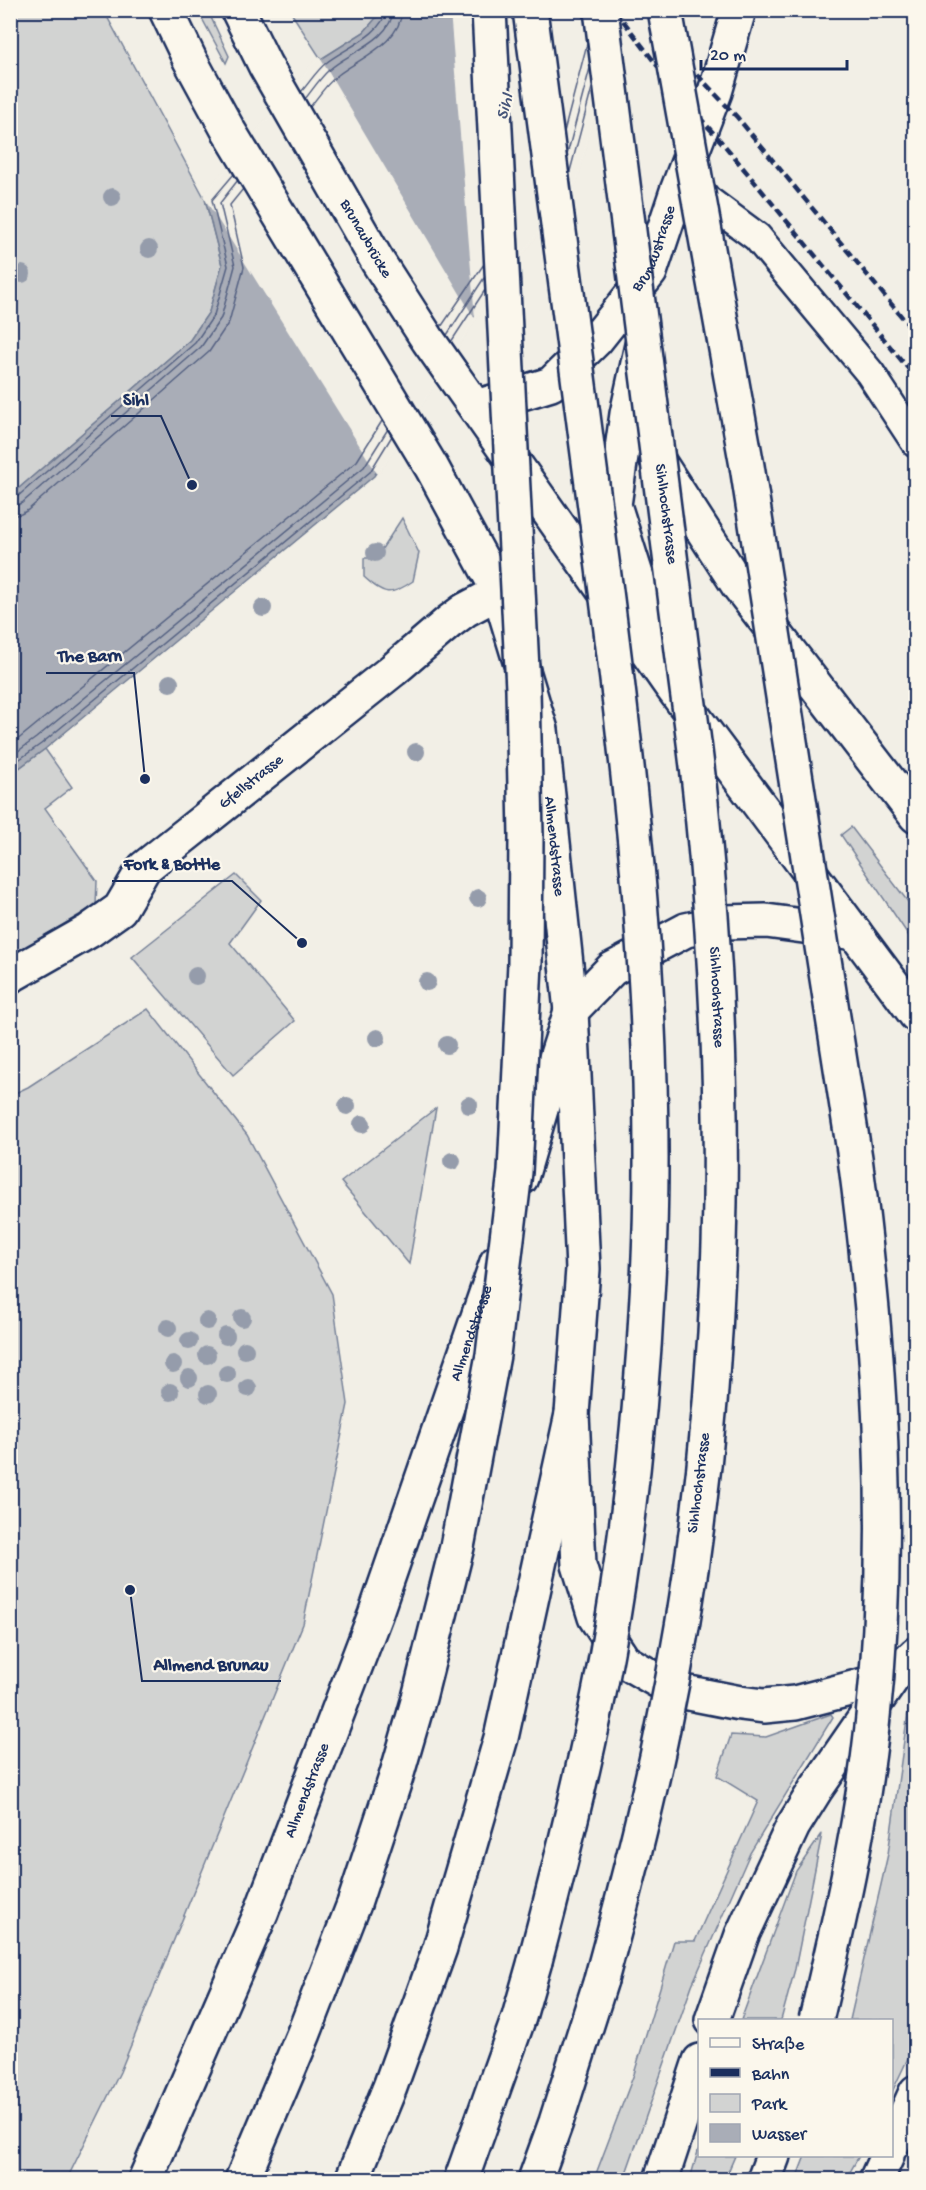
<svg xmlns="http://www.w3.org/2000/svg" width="926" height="2190" viewBox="0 0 926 2190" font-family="'Gochi Hand',sans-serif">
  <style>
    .green { fill: #d2d3d2; stroke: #768198; stroke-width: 1.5 }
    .water { fill: #a9adb7; stroke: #707b93; stroke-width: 1.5 }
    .pier { fill: #f2efe6 }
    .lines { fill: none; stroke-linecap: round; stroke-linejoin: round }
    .shore { stroke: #546182; stroke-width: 1.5 }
    .service-casing { stroke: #1b2f5e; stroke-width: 33 }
    .minor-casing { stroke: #1b2f5e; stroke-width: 38 }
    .tertiary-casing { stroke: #1b2f5e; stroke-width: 38 }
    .primary-casing { stroke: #1b2f5e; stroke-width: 38 }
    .motorway-casing { stroke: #1b2f5e; stroke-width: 38 }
    .service { stroke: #fbf7ec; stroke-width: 28 }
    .minor { stroke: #fbf7ec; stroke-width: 33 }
    .tertiary { stroke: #fbf7ec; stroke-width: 33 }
    .primary { stroke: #fbf7ec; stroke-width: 33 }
    .motorway { stroke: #fbf7ec; stroke-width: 33 }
    .rail { stroke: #1b2f5e; stroke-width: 4.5; stroke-dasharray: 9 4.5; stroke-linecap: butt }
    .motorway-bridge-casing { stroke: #1b2f5e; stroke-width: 38; stroke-linecap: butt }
    .motorway-bridge { stroke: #fbf7ec; stroke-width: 33 }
    .tree { fill: #959cab }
    .labels { text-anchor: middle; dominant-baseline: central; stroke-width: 4.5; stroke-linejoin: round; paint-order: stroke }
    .street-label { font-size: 16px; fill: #1b2f5e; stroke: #fbf7ec }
    .water-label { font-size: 18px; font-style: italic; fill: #465579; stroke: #fbf7ec }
    .leader { fill: none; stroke: #1b2f5e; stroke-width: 2 }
    .callout-dot { fill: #1b2f5e; stroke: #fbf7ec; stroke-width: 2 }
    .callout-label { font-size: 18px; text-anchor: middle; font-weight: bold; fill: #1b2f5e; stroke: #fbf7ec; stroke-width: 4.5; stroke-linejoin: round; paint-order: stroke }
  </style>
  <rect width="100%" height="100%" fill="#f2efe6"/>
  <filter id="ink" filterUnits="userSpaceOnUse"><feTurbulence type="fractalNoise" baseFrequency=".0167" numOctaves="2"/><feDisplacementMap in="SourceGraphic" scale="12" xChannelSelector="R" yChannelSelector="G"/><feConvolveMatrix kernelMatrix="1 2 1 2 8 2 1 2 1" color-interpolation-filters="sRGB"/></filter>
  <g filter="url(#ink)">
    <path class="green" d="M10,11H104L205,199L222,265L209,312L190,340L11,495Z
      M198,11H208L229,56L226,63Z
      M290,11H382L364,32L321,59Z
      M402,518L419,553L413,581C390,597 384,595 364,577V558H376Z
      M45,749L72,787L45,808L97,881L96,905L11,956V774Z
      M851,827L915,911V945L841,835Z
      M236,875L261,900L230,943L295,1021L233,1075L132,957Z
      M148,1009L247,1135L332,1294L348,1404L303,1624L120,2072L67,2179H11V1095L28,1087Z
      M436,1108L409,1264L341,1182Z
      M915,1697V2039L909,2056L892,2092V2020H850L888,1854L909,1705Z
      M831,1714L833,1717L750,1853L692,1985L624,2179H594L634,2074L674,1941H695L758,1801L717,1776L731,1735L766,1737Z
      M822,1834L795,1969L781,2020H741L796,1871Z
      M699,2148L700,2156H735L725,2179H690Z
      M805,2156H859L846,2179H796Z"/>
    <path class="water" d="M382,11H619L482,304L374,476L45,749L11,774V495L190,340L209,312L222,265L205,199L321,59L364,32Z"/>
    <path class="pier" d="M622,10L577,182L484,306L378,475L203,196L319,56L475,319L450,11Z"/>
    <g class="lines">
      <path class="shore" d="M301,92C309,83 317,70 326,63C343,49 383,35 386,10
        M305,99C313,89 320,78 329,70C347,53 392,40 393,10
        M310,107C318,97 327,83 338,75C360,58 401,43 402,10
        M564,132L587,44
        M567,155L590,68
        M569,175L592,88
        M441,327L484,264
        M447,335L484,278
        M451,342L485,290
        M10,499L17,497L195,343L214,315L228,266L212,200L234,174
        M10,507L22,503L201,347L221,318L235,266L220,203L238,180
        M10,516L21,514L28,510L209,352L229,322L244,267L230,205L243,189
        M10,746L357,461L382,421
        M10,757L36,738L364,467L388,429
        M10,766L41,744L370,472L392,436"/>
      <defs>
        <path id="service" d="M691,180L707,200L757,237L870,373L916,443"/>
        <g id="minor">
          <path d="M655,456L738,585L916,816"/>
          <path id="s1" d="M10,976L89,931L120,909L144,868L393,670L449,622L465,610L499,592"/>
        </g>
        <g id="tertiary">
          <path d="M642,345L627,414L614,505L668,676"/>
          <path id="s2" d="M483,405L551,384L596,340L650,272L677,191L715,92L739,10"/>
        </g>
        <g id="primary">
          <path id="s3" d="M166,10L190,60L227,128L432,468L499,592L541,730L571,1011L583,1269L572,1414L579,1565L595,1617L624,1661L674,1690L740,1703L764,1706L795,1703L857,1687L894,1676L916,1654"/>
          <path id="s4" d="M238,10L265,65L378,262L428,340L671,686L916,1015"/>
          <path d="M521,1178L556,1058L571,1011L612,969L686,930L723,922L766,921L855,933"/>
          <path d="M892,2145L916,2092"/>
          <path id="s5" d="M145,2180L261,1913L375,1615L497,1262"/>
          <path d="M876,2180L887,2156"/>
        </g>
        <path id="motorway" d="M712,2020L742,1935L793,1826L816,1789L894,1676
          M242,2180L304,2033L354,1904
          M352,2180L390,2087L440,1948L501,1738L572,1414
          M461,2180L519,2017L535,1961
          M535,2180L556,2122L601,1980
          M661,2180L700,2061
          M764,2180L773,2156"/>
      </defs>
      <use href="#service" class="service-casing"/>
      <use href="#minor" class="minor-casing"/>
      <use href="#tertiary" class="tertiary-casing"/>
      <use href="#primary" class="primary-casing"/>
      <use href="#motorway" class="motorway-casing"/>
      <use href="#service" class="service"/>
      <use href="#minor" class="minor"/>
      <use href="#tertiary" class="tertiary"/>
      <use href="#primary" class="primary"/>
      <use href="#motorway" class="motorway"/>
      <path class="rail" d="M615,10L678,93L725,146L916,378
        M647,10L689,66L737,117L916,334"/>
      <defs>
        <g id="motorway-bridge">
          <path d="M530,10C552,184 575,357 598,530C631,778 661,1029 648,1279C642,1404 629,1529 607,1652C588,1756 562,1859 535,1961"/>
          <path id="s6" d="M601,10C628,232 659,453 685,674C691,721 698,767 702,813C715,942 722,1072 720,1202C717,1378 699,1556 663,1728C646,1813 624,1896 601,1980"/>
          <path d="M665,10L747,466L855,1158C880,1346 893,1538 872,1727C861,1827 839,1923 816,2020"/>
          <path d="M354,1904L396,1777L419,1698L457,1547L493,1355L515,1172L525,963L526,836L523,689L489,10"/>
        </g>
      </defs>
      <use href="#motorway-bridge" class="motorway-bridge-casing"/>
      <use href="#motorway-bridge" class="motorway-bridge"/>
    </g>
    <g class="tree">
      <circle cx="112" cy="197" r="9"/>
      <circle cx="149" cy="249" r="9"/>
      <circle cx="22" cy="274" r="9"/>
      <circle cx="375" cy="553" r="9"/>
      <circle cx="263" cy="608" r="9"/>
      <circle cx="170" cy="683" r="9"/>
      <circle cx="416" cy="752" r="9"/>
      <circle cx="478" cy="898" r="9"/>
      <circle cx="196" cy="976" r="9"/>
      <circle cx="427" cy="982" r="9"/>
      <circle cx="377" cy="1038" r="9"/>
      <circle cx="447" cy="1045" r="9"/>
      <circle cx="469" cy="1105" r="9"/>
      <circle cx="347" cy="1106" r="9"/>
      <circle cx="362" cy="1124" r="9"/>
      <circle cx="452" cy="1161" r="9"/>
      <circle cx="242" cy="1318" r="9"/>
      <circle cx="207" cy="1321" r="9"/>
      <circle cx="168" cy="1328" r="9"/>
      <circle cx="226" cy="1336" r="9"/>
      <circle cx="189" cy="1341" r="9"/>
      <circle cx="245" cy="1350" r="9"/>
      <circle cx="207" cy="1355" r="9"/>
      <circle cx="173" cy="1364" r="9"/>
      <circle cx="227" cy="1374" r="9"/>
      <circle cx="189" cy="1378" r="9"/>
      <circle cx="248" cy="1388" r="9"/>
      <circle cx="170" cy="1392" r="9"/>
      <circle cx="208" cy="1394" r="9"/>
    </g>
  </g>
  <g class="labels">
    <g class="street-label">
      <text stroke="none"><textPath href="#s4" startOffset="262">Brunaubrücke</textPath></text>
      <text stroke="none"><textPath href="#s2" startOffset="244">Brunaustrasse</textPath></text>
      <text stroke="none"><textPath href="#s6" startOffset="508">Sihlhochstrasse</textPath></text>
      <text stroke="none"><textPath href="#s1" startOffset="314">Gfellstrasse</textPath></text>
      <text stroke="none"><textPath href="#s3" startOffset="932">Allmendstrasse</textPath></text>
      <text stroke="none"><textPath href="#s6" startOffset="994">Sihlhochstrasse</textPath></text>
      <text stroke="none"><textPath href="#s5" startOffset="908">Allmendstrasse</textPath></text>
      <text transform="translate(700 1483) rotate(-83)">Sihlhochstrasse</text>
      <text stroke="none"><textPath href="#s5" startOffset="422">Allmendstrasse</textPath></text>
    </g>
    <g class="water-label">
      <text transform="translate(506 107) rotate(-74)">Sihl</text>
    </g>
  </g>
  <path class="leader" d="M192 485L161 416H111M145 779L134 673H46M302 943L232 881H112M130 1590L142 1681H281"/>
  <g class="callout-dot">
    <circle cx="192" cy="485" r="6"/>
    <circle cx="145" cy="779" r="6"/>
    <circle cx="302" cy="943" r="6"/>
    <circle cx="130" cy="1590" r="6"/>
  </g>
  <g class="callout-label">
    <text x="136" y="405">Sihl</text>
    <text x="90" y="661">The Barn</text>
    <text x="172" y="869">Fork &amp; Bottle</text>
    <text x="211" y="1670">Allmend Brunau</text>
  </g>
  <rect width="926" height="2190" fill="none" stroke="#fbf7ec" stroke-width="36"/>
  <rect x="18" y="18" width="890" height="2154" fill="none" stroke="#1b2f5e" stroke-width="2" filter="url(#ink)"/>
  <rect x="698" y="2019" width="195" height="138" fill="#fbf7ec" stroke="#a1a7b3" stroke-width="1.5"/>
  <rect x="710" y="2038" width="30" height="9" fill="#fbf7ec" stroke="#a1a7b3" stroke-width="1.5"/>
  <text x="752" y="2049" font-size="18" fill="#1b2f5e">Straße</text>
  <rect x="710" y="2068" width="30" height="9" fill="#1b2f5e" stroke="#a1a7b3" stroke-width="1.5"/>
  <text x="752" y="2079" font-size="18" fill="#1b2f5e">Bahn</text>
  <rect x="710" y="2094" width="30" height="18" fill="#d2d3d2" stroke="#a1a7b3" stroke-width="1.5"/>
  <text x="752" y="2109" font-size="18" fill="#1b2f5e">Park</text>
  <rect x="710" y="2124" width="30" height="18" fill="#a9adb7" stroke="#a1a7b3" stroke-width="1.5"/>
  <text x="752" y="2139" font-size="18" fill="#1b2f5e">Wasser</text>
  <path d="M701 60v9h146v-9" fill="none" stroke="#1b2f5e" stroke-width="3"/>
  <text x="710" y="60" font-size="18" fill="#1b2f5e" stroke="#fbf7ec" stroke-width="4.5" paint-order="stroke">20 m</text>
</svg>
